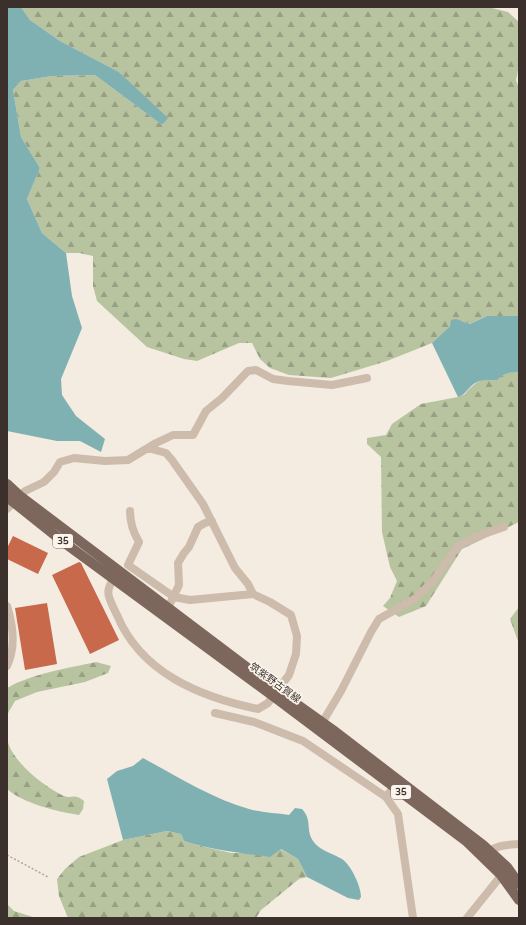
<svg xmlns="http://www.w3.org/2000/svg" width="526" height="925" viewBox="0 0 526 925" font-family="'Varela Round','Noto Sans JP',sans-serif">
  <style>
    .forest { fill: url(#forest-firs) }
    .water { fill: #7fb0b2 }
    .building { fill: #c8694b }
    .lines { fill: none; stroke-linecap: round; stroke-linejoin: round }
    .path { stroke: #b9a596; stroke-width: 1.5; stroke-dasharray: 2 2; stroke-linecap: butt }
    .street { stroke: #cdbbac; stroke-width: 8 }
    .primary { stroke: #7d675c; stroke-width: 10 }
    .labels { text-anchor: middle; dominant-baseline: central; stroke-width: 3.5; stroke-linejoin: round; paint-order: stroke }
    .shield { fill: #fbf5ee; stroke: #756b66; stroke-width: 1 }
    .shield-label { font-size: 9px; font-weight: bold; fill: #3b302b }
    .street-label { font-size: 10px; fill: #3b302b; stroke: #fbf5ee }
  </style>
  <defs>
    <pattern id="forest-firs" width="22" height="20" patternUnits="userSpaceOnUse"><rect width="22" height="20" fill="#b8c4a0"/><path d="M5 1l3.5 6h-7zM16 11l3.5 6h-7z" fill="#97a083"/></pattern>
  </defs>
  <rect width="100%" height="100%" fill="#f4ebe1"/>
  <path class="forest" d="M21,7H488L508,12L519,22V66L516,80L519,88V316H487L470,324L462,321L450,326L432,343L387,361L331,378L289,375L270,368L260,359L252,343H239L197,361L184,359L147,347L97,301L93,286V256L79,253H66L42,233L27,199L40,168L21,137L13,90L21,81L52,76L95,75L162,125L167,118L119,72L60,41L30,20Z
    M511,372H519V522L462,549L426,606L399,617L383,606L390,598L397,581L390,567L382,532L381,457L367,444V438L386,435L392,424L421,404L458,397L465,394L469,389L476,383L483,380H490Z
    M519,607V644L510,619Z
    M96,662L111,666L108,673L85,682L37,692L15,701L7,715V688C31,674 68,668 96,662Z
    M7,738C10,760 44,787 64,796C72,799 74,793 84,801L83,809L79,815C59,812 22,803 7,789Z
    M167,831L181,834L184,841L197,845L231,853H245L280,849L298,859L307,877L299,879L261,910L256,918H68L59,896L57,879L65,869L79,857L123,840Z
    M7,904L14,911L36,918H7Z"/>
  <path class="water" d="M7,7H21L30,20L60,41L119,72L168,118L162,125L95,75L52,76L21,81L13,90L21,137L40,168L27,199L42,233L66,253L72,296L82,328L61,379L62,395L76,416L105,439L101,452L80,441H57L7,431Z
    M487,316H519V372C510,372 504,373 497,380C490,380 482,379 475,383C467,388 467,394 458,397L432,343L450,326L451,320L456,319L470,324Z
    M143,758C176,776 213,799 249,809C262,813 276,813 289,815L295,808L302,809C304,811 306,814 307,817C310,825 307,832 313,841C320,851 332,853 342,859C351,865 361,886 361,897L359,900L348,898L307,877L298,859L281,849L270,857C241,853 212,850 184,841L181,834L167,831L123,840L107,779L117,771L133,766Z"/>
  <path class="building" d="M13,536L48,553L38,574L7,559V548Z
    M79,562L81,563L119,640L90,654L52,575Z
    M47,603L57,664L25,670L15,608Z"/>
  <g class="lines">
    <path class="path" d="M7,855L48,877"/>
    <path class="street" d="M148,448L166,453L172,460L203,504L235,568L248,584L253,594
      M7,509L25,491L44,482L54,472L60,462L74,458L105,461L128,460L156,443L173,435H193L206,411L222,398L248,371L256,370L273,379L288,381L332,385L367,378
      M117,574C103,592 108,596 117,615C141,673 200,697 258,709L268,703L289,675L296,654L297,636L291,615L270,602L253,594L190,600L174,597L128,565L139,542C133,532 130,523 130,511
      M7,606C13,625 16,647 7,666
      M168,608L179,585L178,563L184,553L189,547L198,527L205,523L212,521
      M215,713L254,722L303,741L386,797
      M322,723L341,691L371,632L379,619L416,598L433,581L457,547L475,537L504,527
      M397,783L386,797L398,814L413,918
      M486,854C495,845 508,845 519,844
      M467,918L504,872"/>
    <path class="primary" d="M7,484L20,496L277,690L333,730L483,845L507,867L519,884
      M7,497L66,544L273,696L466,841L501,875L519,900"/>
  </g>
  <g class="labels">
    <g class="shield">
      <rect x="53" y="534" width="20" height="14" rx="3"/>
      <rect x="391" y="785" width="20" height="14" rx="3"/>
    </g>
    <g class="shield-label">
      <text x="63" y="541">35</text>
      <text x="401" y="792">35</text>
    </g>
    <g class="street-label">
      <text transform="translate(275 683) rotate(36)">筑紫野古賀線</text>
    </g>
  </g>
  <rect width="526" height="925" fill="none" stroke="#3b302b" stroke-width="16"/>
</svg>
